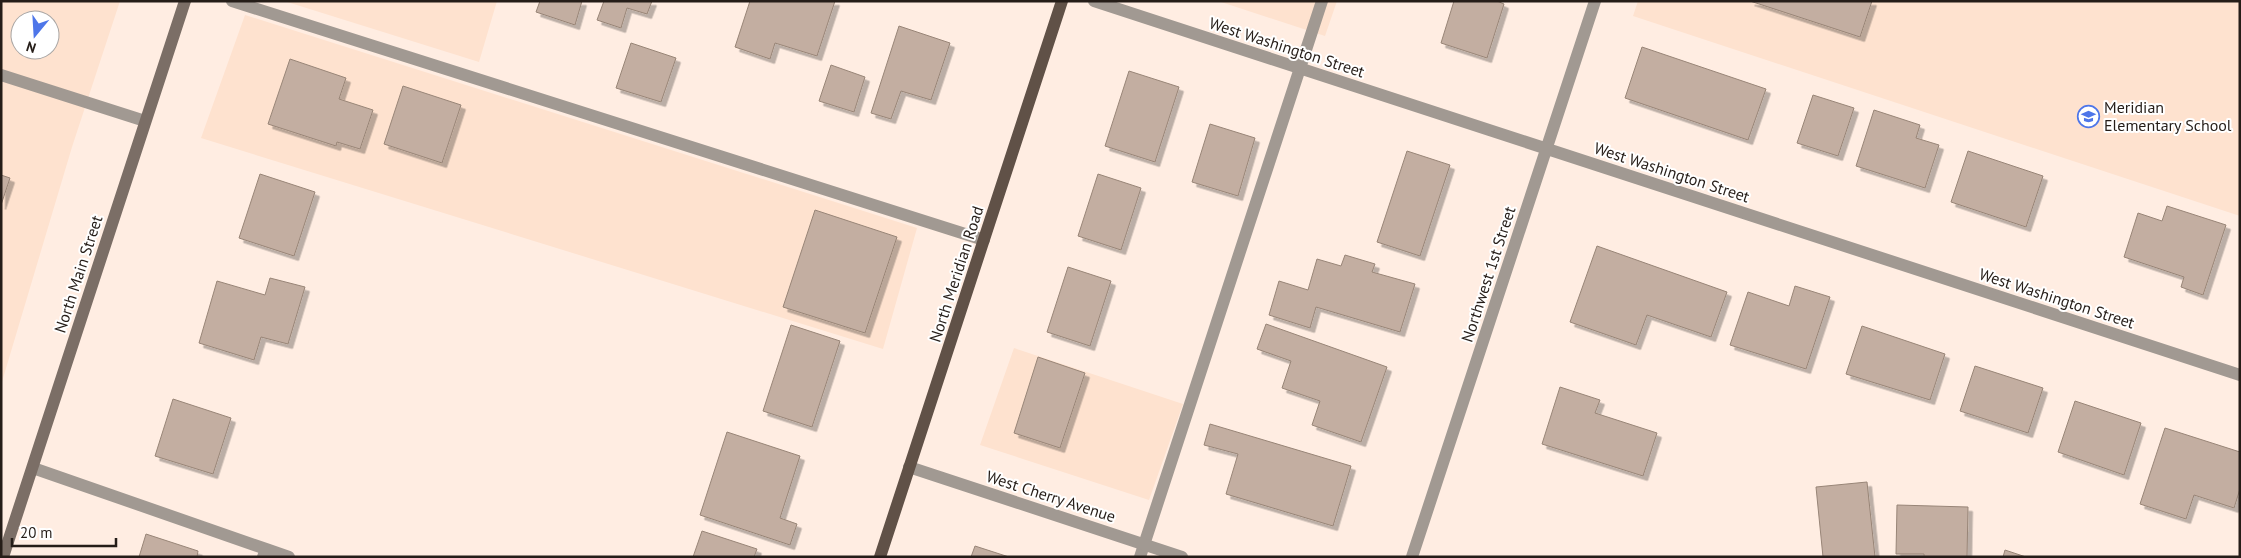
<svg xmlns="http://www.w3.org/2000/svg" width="2241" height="558" viewBox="0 0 2241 558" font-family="'PT Sans',sans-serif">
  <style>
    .built { fill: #fee2cf; fill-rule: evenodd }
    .building { fill: #c3aea1; stroke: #988577; filter: url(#shadow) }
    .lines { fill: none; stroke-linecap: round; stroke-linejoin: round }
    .lane { stroke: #a19992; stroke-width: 12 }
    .street { stroke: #a19992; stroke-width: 12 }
    .secondary { stroke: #7b6e66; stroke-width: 12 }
    .primary { stroke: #605147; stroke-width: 12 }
    .labels { text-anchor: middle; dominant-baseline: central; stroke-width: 4; stroke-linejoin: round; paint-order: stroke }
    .street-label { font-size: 16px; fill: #251d18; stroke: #fff }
    .poi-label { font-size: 16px; fill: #251d18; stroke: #fff; text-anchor: start }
  </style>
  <defs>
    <filter id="shadow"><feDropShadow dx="4.5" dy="4.5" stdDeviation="0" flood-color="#0004"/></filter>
  </defs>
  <rect width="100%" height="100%" fill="#ffede2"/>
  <path class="built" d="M1,1H120L72,147L1,385ZM20,20H50V50H20Z
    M284,1H497L479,62Z
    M1218,1H1337L1325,36Z
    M1638,1H2240V216L1633,16Z
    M245,15L917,228L883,349L201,138Z
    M1014,348L1183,404L1149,500L980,445Z"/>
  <path class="building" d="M540,1H582L575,25L536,12Z
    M604,1H652L647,14L627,8L621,28L597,20Z
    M750,1H835L817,56L775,43L770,59L735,47Z
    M1454,1H1497L1504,4L1487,58L1441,43Z
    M1750,1H1872L1860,37Z
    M899,26L950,43L931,100L901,91L891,119L871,113Z
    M631,43L676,58L661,102L616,88Z
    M1642,47L1766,89L1748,140L1625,98Z
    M290,59L346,78L339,99L373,110L360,149L337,142L336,146L268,124Z
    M831,65L865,77L854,112L819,101Z
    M1129,71L1179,87L1155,162L1105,146Z
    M403,86L461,105L442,163L384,144Z
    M1813,95L1854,108L1838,156L1797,143Z
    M1874,110L1920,125L1916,138L1939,145L1925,188L1856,166Z
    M1210,124L1255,138L1238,196L1192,182Z
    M1407,151L1450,165L1420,256L1377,242Z
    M1968,151L2043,176L2026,227L1951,202Z
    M260,174L315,192L294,256L239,238Z
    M1098,174L1141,188L1121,250L1078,236Z
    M1,175L10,178L1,205Z
    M2167,206L2226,225L2203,295L2181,287L2184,277L2124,257L2138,213L2162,221Z
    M815,210L897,237L865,333L783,307Z
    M1597,246L1727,292L1711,337L1647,315L1636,345L1570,322Z
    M1345,255L1375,264L1372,272L1415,284L1400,332L1316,307L1310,328L1269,315L1279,281L1308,290L1317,259L1341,266Z
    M1068,267L1111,281L1090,346L1047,332Z
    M270,278L305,287L288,344L261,337L254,360L199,343L217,281L265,295Z
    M1795,286L1830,297L1806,369L1730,345L1748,292L1789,306Z
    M1266,324L1387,367L1361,442L1312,425L1320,401L1282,388L1291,361L1257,349Z
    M791,325L840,341L812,427L763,411Z
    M1862,326L1945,354L1930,400L1846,374Z
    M1038,357L1085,373L1060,448L1014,433Z
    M1975,366L2043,388L2028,433L1960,411Z
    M1560,387L1600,400L1595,413L1657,433L1643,476L1542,444Z
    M173,399L231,418L213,474L155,456Z
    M2075,401L2141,423L2124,475L2058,452Z
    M1210,424L1351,466L1333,526L1226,494L1238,454L1204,445Z
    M2165,428L2240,452V489L2234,508L2194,495L2186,519L2140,504Z
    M727,432L800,456L780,518L797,524L790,545L700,515Z
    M1867,482L1875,557H1823L1816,487Z
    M1897,505L1968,507L1967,557H1924V554H1896Z
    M702,531L757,549L754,557H693Z
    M146,534L198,551L197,557H139Z
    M975,546L1009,557H971Z
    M2005,550L2026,557H2003Z"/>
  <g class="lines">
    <path class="lane" d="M232,1L984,240
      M1,75L145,121
      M33,468L266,549L263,557
      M266,549L289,557
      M1140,557L1322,1"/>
    <path class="street" d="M1094,1L2240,375
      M909,467L1182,557
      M1412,557L1595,1"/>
    <path class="secondary" d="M3,557L185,1"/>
    <path class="primary" d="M880,557L1062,1"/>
  </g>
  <defs>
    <symbol id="school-ring" viewBox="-11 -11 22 22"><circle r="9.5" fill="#fff" stroke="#4e76e9" stroke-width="1.5"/><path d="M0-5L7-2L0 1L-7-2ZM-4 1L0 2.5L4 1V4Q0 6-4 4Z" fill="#4e76e9"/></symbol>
  </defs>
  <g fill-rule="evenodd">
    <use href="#school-ring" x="2076" y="104" width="25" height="25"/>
  </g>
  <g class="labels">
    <g class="street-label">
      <text transform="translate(1287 47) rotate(18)">West Washington Street</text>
      <text transform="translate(1672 172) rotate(18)">West Washington Street</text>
      <text transform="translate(78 274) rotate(-72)">North Main Street</text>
      <text transform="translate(956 274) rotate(-72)">North Meridian Road</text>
      <text transform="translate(1488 274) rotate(-72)">Northwest 1st Street</text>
      <text transform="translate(2057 298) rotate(18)">West Washington Street</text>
      <text transform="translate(1051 496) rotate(18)">West Cherry Avenue</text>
    </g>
    <g class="poi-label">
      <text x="2104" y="107">Meridian<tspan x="2104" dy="18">Elementary School</tspan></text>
    </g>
  </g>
  <rect width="2241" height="558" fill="none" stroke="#251d18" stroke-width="5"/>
  <g transform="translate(35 35) rotate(198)"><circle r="24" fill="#ffffff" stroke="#a8a5a3"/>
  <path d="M0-4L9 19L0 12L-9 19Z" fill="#4e76e9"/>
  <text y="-8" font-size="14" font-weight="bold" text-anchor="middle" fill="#251d18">N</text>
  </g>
  <path d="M12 538v8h104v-8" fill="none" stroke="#251d18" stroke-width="2.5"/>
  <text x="20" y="538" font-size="15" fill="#251d18" stroke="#ffffff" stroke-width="4" paint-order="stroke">20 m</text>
</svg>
